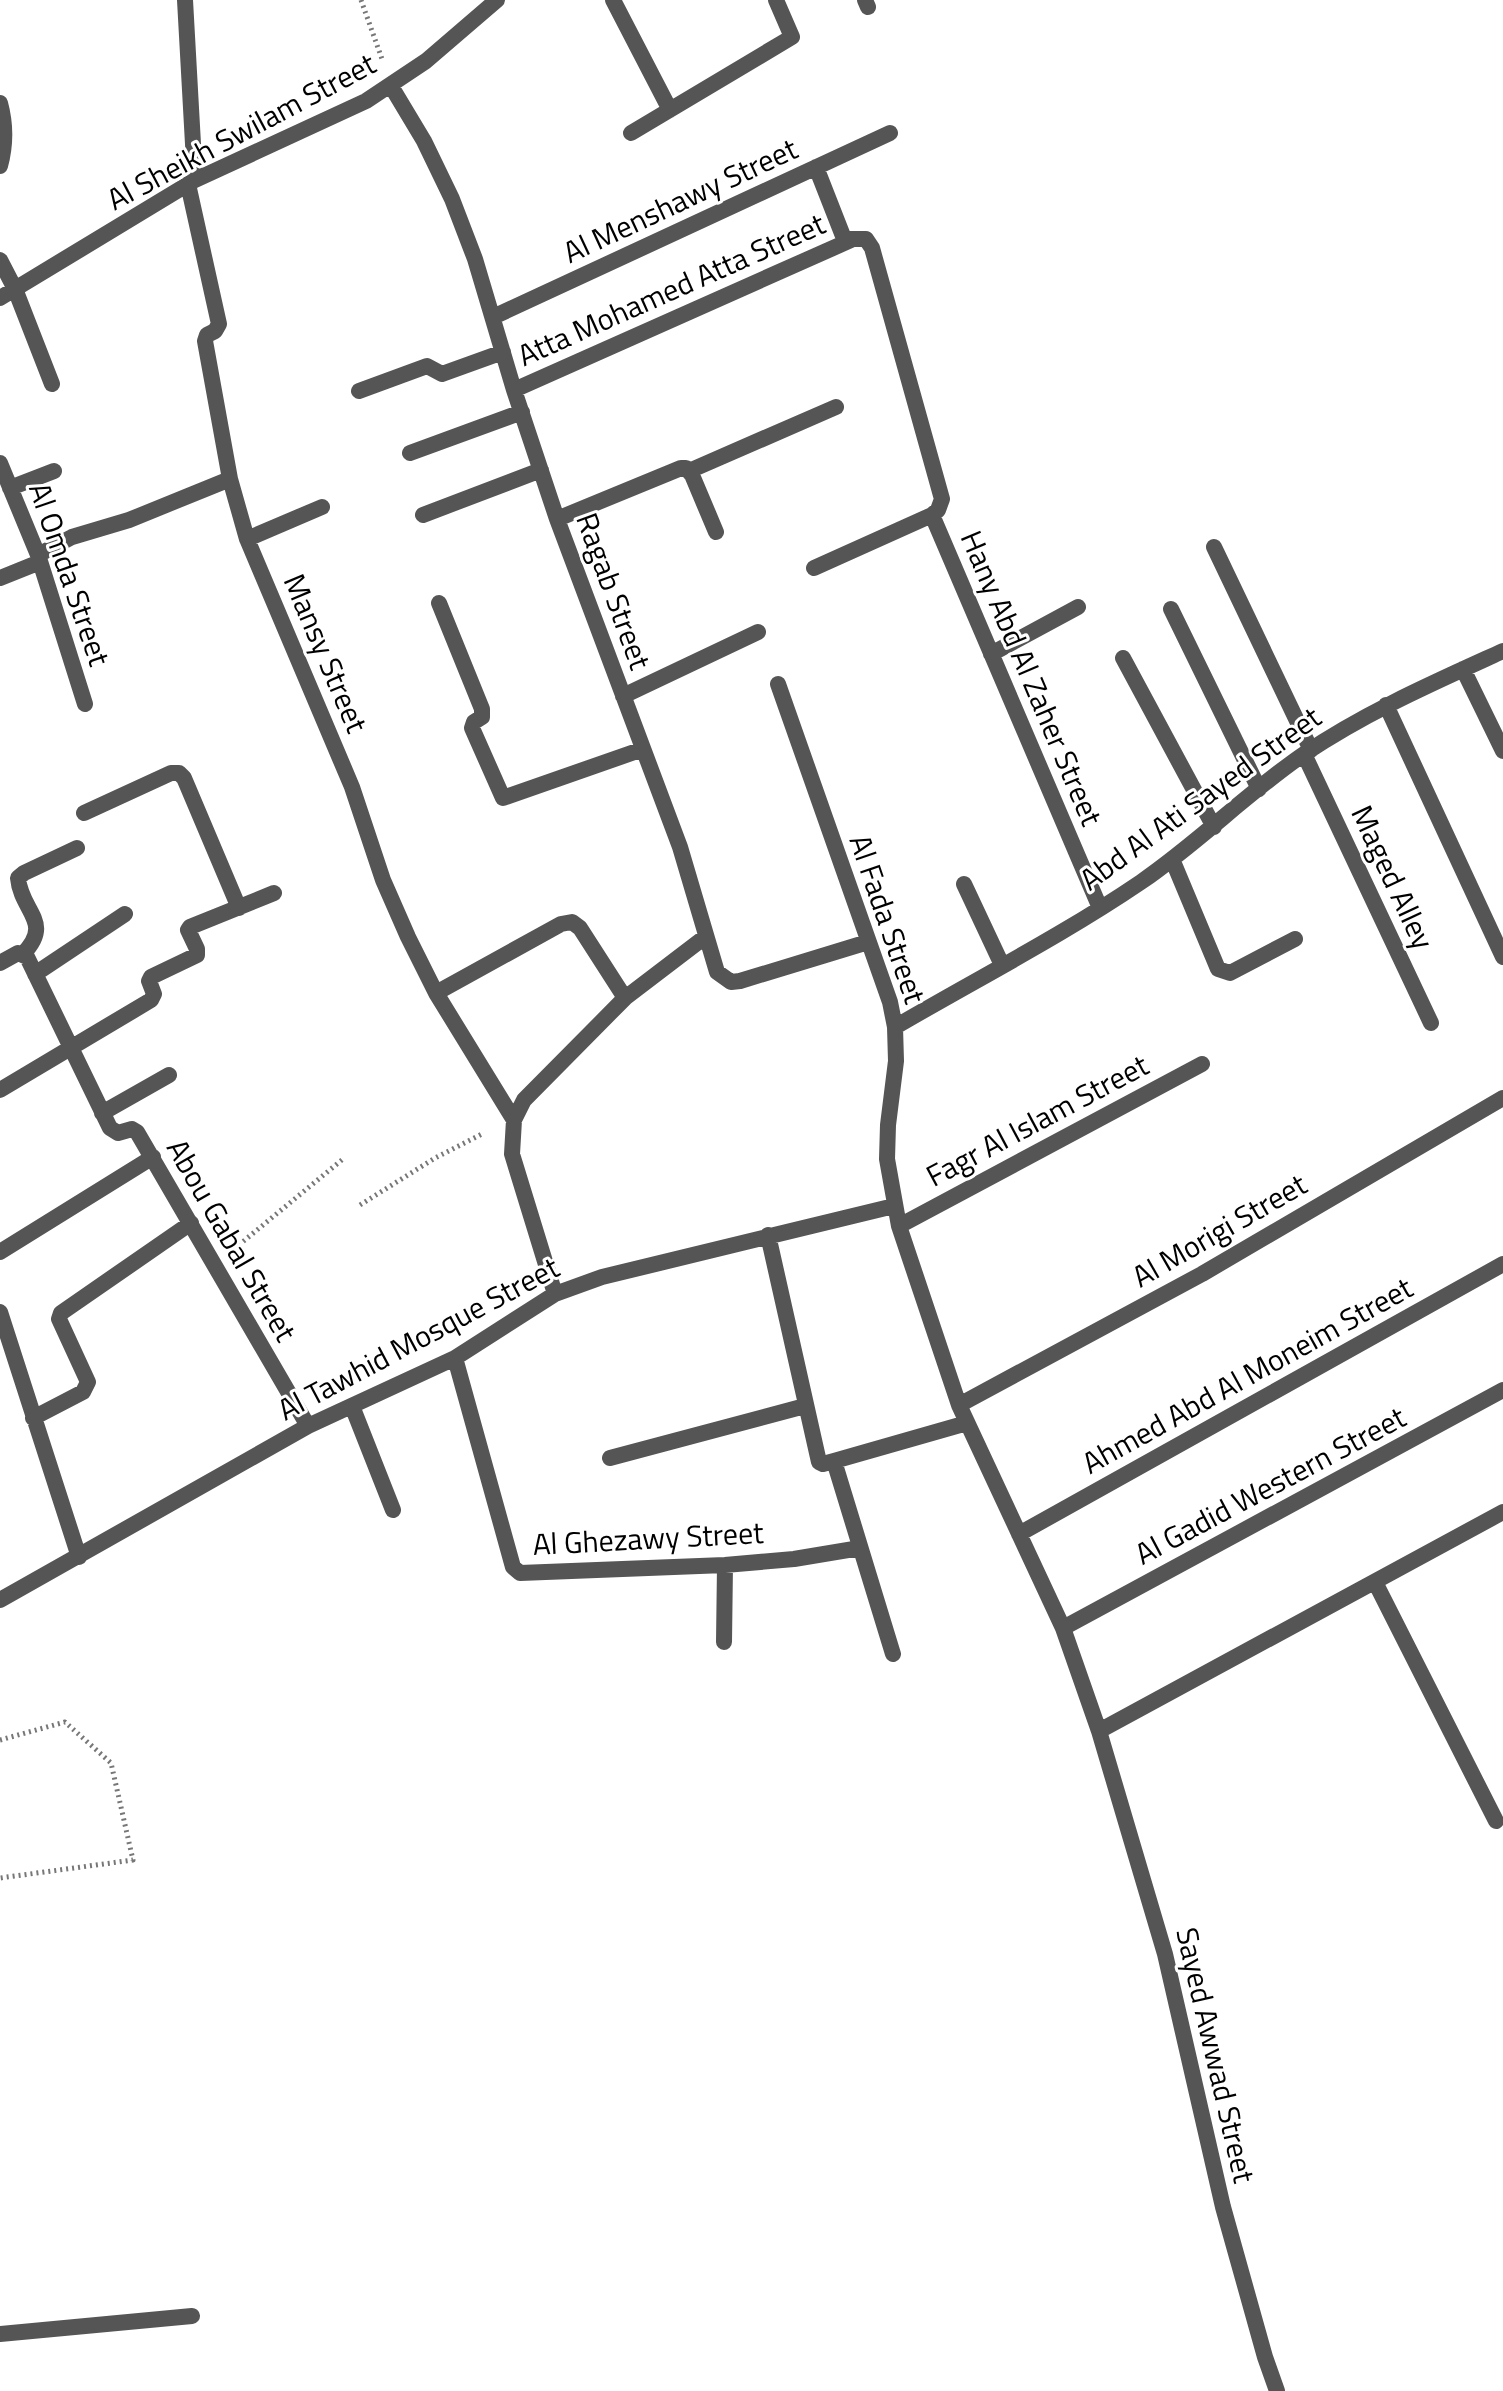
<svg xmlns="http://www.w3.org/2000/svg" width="1503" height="2391" viewBox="0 0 1503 2391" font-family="'Titillium Web',sans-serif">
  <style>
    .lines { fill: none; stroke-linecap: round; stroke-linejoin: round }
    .path { stroke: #777; stroke-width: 5; stroke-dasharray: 2 4; stroke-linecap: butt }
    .street { stroke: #555; stroke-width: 16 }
    .labels { text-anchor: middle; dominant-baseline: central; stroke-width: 6; stroke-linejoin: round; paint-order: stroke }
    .street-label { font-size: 30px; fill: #000; stroke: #fff }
  </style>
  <rect width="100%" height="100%" fill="#fff"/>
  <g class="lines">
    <path class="path" d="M361,0L382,59
      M360,1205L435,1158L484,1133
      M234,1249L343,1159
      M0,1740L65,1722L111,1763L133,1860L0,1878"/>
    <path class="street" d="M185,0L195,180
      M613,0L670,110
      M865,0L868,7
      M391,86L424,141L452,199L475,259L514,390L557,519L680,847L717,972L731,982L740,981L868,942
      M0,103C6,125 6,144 0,166
      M631,133L792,37L776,0
      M188,184L219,324L215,331L207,335L205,341L230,479L247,539L352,787L383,880L408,937L436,993L514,1120
      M0,260L15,289L52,384
      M0,298L195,180L366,101L426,61L497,0
      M493,317L890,133
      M514,390L851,240
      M359,391L427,366L442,374L503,352
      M410,453L522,412
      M0,463L38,555L85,704
      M689,471L836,407
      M10,488L54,471
      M423,515L541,470
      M932,515L1100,908
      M557,519L681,468H686L692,475L716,532
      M247,539L322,507
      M1214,547L1311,750
      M38,555L72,537L129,520L230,479
      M814,568L932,515L938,510L942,499L872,248L866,239H847L843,236L816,167
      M0,578L40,562
      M439,603L482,709V717L474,722L472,728L503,798L643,749
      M1171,609L1259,789
      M991,654L1078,607
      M1123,658L1214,827
      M1463,669L1503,751
      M778,684L890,1002L895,1027L896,1061L888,1125L887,1159L899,1226L959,1405L1063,1628L1099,1731L1165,1954L1223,2207L1265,2357L1277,2391
      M623,696L758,632
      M1386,705L1503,957
      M1304,754L1431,1023
      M84,813L171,773H179L184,778L239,908
      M1172,859L1218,969L1230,973L1295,939
      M964,884L1002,965
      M23,954C54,922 21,912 18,878L24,873L77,848
      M0,963L18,953L27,957L110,1128L118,1133L132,1129L137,1132L308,1426
      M35,974L125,914
      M436,993L561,924L572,922L580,928L625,998
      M895,1027C977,979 1063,935 1141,882C1198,843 1247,793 1304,754C1366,712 1435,682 1503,651
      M0,1090L151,1000L154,994L149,981L151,977L197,955V949L188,930L190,927L274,893
      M102,1113L169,1075
      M899,1226L1202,1064
      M768,1235L819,1462L823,1464L834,1461L967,1423
      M0,1252L153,1157
      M555,1294L512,1154L514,1120L524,1100L625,998L705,937
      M0,1312L79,1557
      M455,1358L513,1567L520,1573L725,1565L794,1559L860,1548
      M959,1405L1202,1274L1503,1098
      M352,1406L393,1510
      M33,1418L83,1392L88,1382L59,1319L61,1313L191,1223
      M610,1458L805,1406
      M834,1461L893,1654
      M1019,1534L1503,1264
      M1375,1582L1496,1821
      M0,1600L308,1426L455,1358L555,1294L602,1277L894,1206
      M1063,1628L1503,1390
      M724,1642L725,1565
      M1099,1731L1503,1512
      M0,2334L192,2316"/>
  </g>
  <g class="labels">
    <g class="street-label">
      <text transform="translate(241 131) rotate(-28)">Al Sheikh Swilam Street</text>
      <text transform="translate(680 200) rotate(-25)">Al Menshawy Street</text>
      <text transform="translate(671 289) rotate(-24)">Atta Mohamed Atta Street</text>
      <text transform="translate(70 574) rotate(71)">Al Omda Street</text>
      <text transform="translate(614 591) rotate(70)">Ragab Street</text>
      <text transform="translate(326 653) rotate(67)">Mansy Street</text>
      <text transform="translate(1032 678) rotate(67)">Hany Abd Al Zaher Street</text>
      <text transform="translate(1200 798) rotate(-36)">Abd Al Ati Sayed Street</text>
      <text transform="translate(1393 877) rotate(65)">Maged Alley</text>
      <text transform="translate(888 919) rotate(71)">Al Fada Street</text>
      <text transform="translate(1037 1120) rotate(-28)">Fagr Al Islam Street</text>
      <text transform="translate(1219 1230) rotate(-30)">Al Morigi Street</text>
      <text transform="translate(232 1240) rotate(60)">Abou Gabal Street</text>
      <text transform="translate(418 1338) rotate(-28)">Al Tawhid Mosque Street</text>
      <text transform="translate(1247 1375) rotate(-29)">Ahmed Abd Al Moneim Street</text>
      <text transform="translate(1270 1485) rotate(-28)">Al Gadid Western Street</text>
      <text transform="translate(648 1538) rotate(-3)">Al Ghezawy Street</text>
      <text transform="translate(1216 2055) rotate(77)">Sayed Awwad Street</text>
    </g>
  </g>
</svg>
